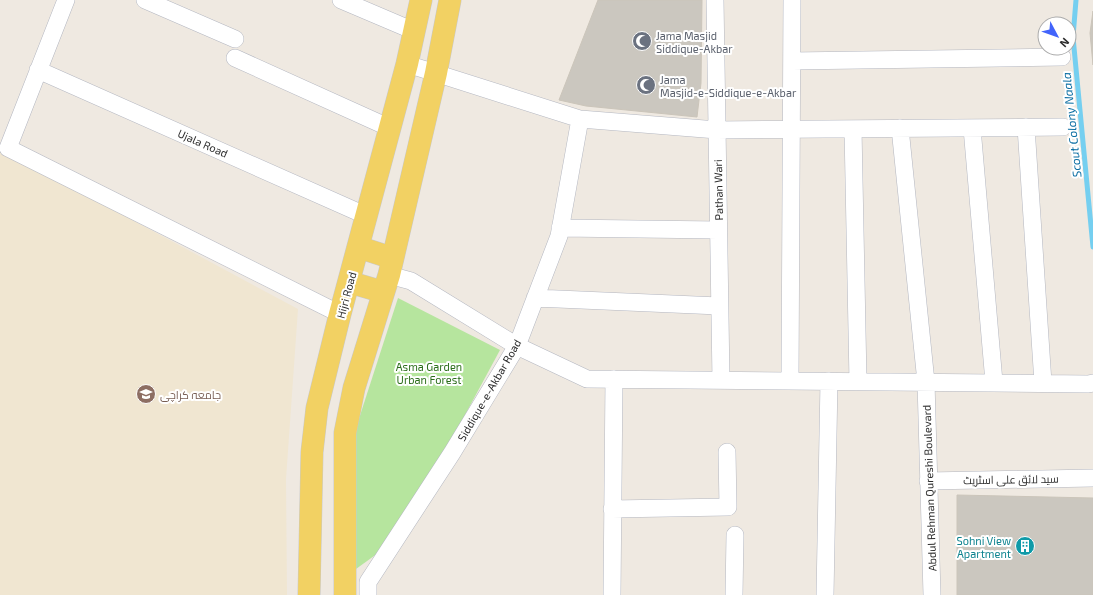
<svg xmlns="http://www.w3.org/2000/svg" width="1093" height="595" viewBox="0 0 1093 595" font-family="'Exo 2',Cairo,sans-serif">
  <style>
    .education { fill: #f0e6d1 }
    .park { fill: #b6e59e }
    .lines { fill: none; stroke-linecap: round; stroke-linejoin: round }
    .stream { stroke: #75cff0; stroke-width: 5 }
    .building { fill: #cbc7bf; stroke: #cbc5ba }
    .minor-casing { stroke: #b4b7c1; stroke-width: 18 }
    .major-casing { stroke: #c9c9c9; stroke-width: 23 }
    .minor { stroke: #fff; stroke-width: 17 }
    .major { stroke: #f2d163; stroke-width: 22 }
    .labels { text-anchor: middle; dominant-baseline: central; stroke-width: 4; stroke-linejoin: round; paint-order: stroke }
    .worship-label { font-size: 11px; fill: #5b616d; stroke: #fff; text-anchor: start }
    .street-label { font-size: 11px; fill: #2e2e2e; stroke: #fff }
    .park-label { font-size: 11px; fill: #2c6e1b; stroke: #fff }
    .education-label { font-size: 11px; fill: #785e54; stroke: #fff; text-anchor: start }
    .culture-label { font-size: 11px; fill: #0d838f; stroke: #fff; text-anchor: end }
    .water-label { font-size: 12px; font-style: italic; fill: #0d6fa3; stroke: #fff }
  </style>
  <rect width="100%" height="100%" fill="#efe9e1"/>
  <path class="education" d="M0,149L298,309L286,479L287,595H0Z"/>
  <path class="park" d="M398,298L500,350L459,426L385,548L356,569L354,434Z"/>
  <g class="lines">
    <path class="stream" d="M1076,0L1073,37L1093,247"/>
  </g>
  <path class="building" d="M598,0H702L701,83L697,117L586,106L559,100Z
    M1093,11V65L1090,33Z
    M957,495L1093,498V595H957Z"/>
  <g class="lines">
    <defs>
      <path id="minor" d="M66,0L8,148L340,314
        M145,0L235,39
        M341,0L414,31
        M715,0L721,380
        M235,58L390,128
        M792,61L1062,57
        M407,64L580,119L717,130L1063,127
        M38,70L367,216
        M1026,127L1043,383
        M900,128L926,382L932,595
        M972,128L994,382
        M853,129L858,381
        M560,228L718,230
        M389,275L411,281L517,346L587,379L1088,384L1093,383
        M535,298L719,306
        M790,380L792,0
        M928,481L1093,478
        M612,509L728,507L727,452
        M368,595V582L452,453L517,346L559,236L580,119
        M612,595L614,379
        M734,595L735,535
        M825,595L829,381"/>
      <path id="major" d="M358,247L392,258
        M349,282L383,292
        M309,595L312,452L317,408L340,314L407,64L421,0
        M345,595V433L354,388L389,275L436,73L450,0"/>
    </defs>
    <use href="#minor" class="minor-casing"/>
    <use href="#major" class="major-casing"/>
    <use href="#minor" class="minor"/>
    <use href="#major" class="major"/>
  </g>
  <defs>
    <symbol id="mosque-disc" viewBox="-11 -11 22 22"><circle r="9.5" fill="#6b7280" stroke="#fff"/><path d="M3.5-4.9A6 6 0 1 0 3.5 4.9A5 5 0 1 1 3.5-4.9Z" fill="#fff"/></symbol>
    <symbol id="university-disc" viewBox="-11 -11 22 22"><circle r="9.5" fill="#8d6e63" stroke="#fff"/><path d="M0-5L7-2L0 1L-7-2ZM-4 1L0 2.5L4 1V4Q0 6-4 4Z" fill="#fff"/></symbol>
    <symbol id="building-disc" viewBox="-11 -11 22 22"><circle r="9.5" fill="#0f9aa8" stroke="#fff"/><path d="M-4-6H4V6H1V3H-1V6H-4ZM-2.5-4.3h1.7v1.8h-1.7ZM.8-4.3h1.7v1.8H.8ZM-2.5-1h1.7V.8h-1.7ZM.8-1h1.7V.8H.8Z" fill="#fff"/></symbol>
  </defs>
  <g fill-rule="evenodd">
    <use href="#mosque-disc" x="631" y="30" width="22" height="22"/>
    <use href="#mosque-disc" x="635" y="74" width="22" height="22"/>
    <use href="#university-disc" x="135" y="383" width="22" height="22"/>
    <use href="#building-disc" x="1014" y="535" width="22" height="22"/>
  </g>
  <g class="labels">
    <g class="worship-label">
      <text x="656" y="35">Jama Masjid<tspan x="656" dy="13">Siddique-Akbar</tspan></text>
      <text x="660" y="79">Jama<tspan x="660" dy="13">Masjid-e-Siddique-e-Akbar</tspan></text>
    </g>
    <g class="street-label">
      <text transform="translate(203 143) rotate(24)">Ujala Road</text>
      <text transform="translate(718 190) rotate(-91)">Pathan Wari</text>
      <text transform="translate(346 295) rotate(-75)">Hijri Road</text>
      <text transform="translate(489 390) rotate(-60)">Siddique-e-Akbar Road</text>
      <text transform="translate(1011 479) rotate(-1)">سید لائق علی اسٹریٹ</text>
      <text transform="translate(929 488) rotate(-92)">Abdul Rehman Qureshi Boulevard</text>
    </g>
    <g class="park-label">
      <text x="429" y="366">Asma Garden<tspan x="429" dy="13">Urban Forest</tspan></text>
    </g>
    <g class="education-label">
      <text x="160" y="394">جامعہ کراچی</text>
    </g>
    <g class="culture-label">
      <text x="1011" y="540">Sohni View<tspan x="1011" dy="13">Apartment</tspan></text>
    </g>
    <g class="water-label">
      <text transform="translate(1071 125) rotate(-96)">Scout Colony Naala</text>
    </g>
  </g>
  <g transform="translate(1057 36) rotate(131)"><circle r="19" fill="#ffffff" stroke="#ababab"/>
  <path d="M0-3L7 15L0 10L-7 15Z" fill="#4264fb"/>
  <text y="-6" font-size="11" font-weight="bold" text-anchor="middle" fill="#2e2e2e">N</text>
  </g>
</svg>
